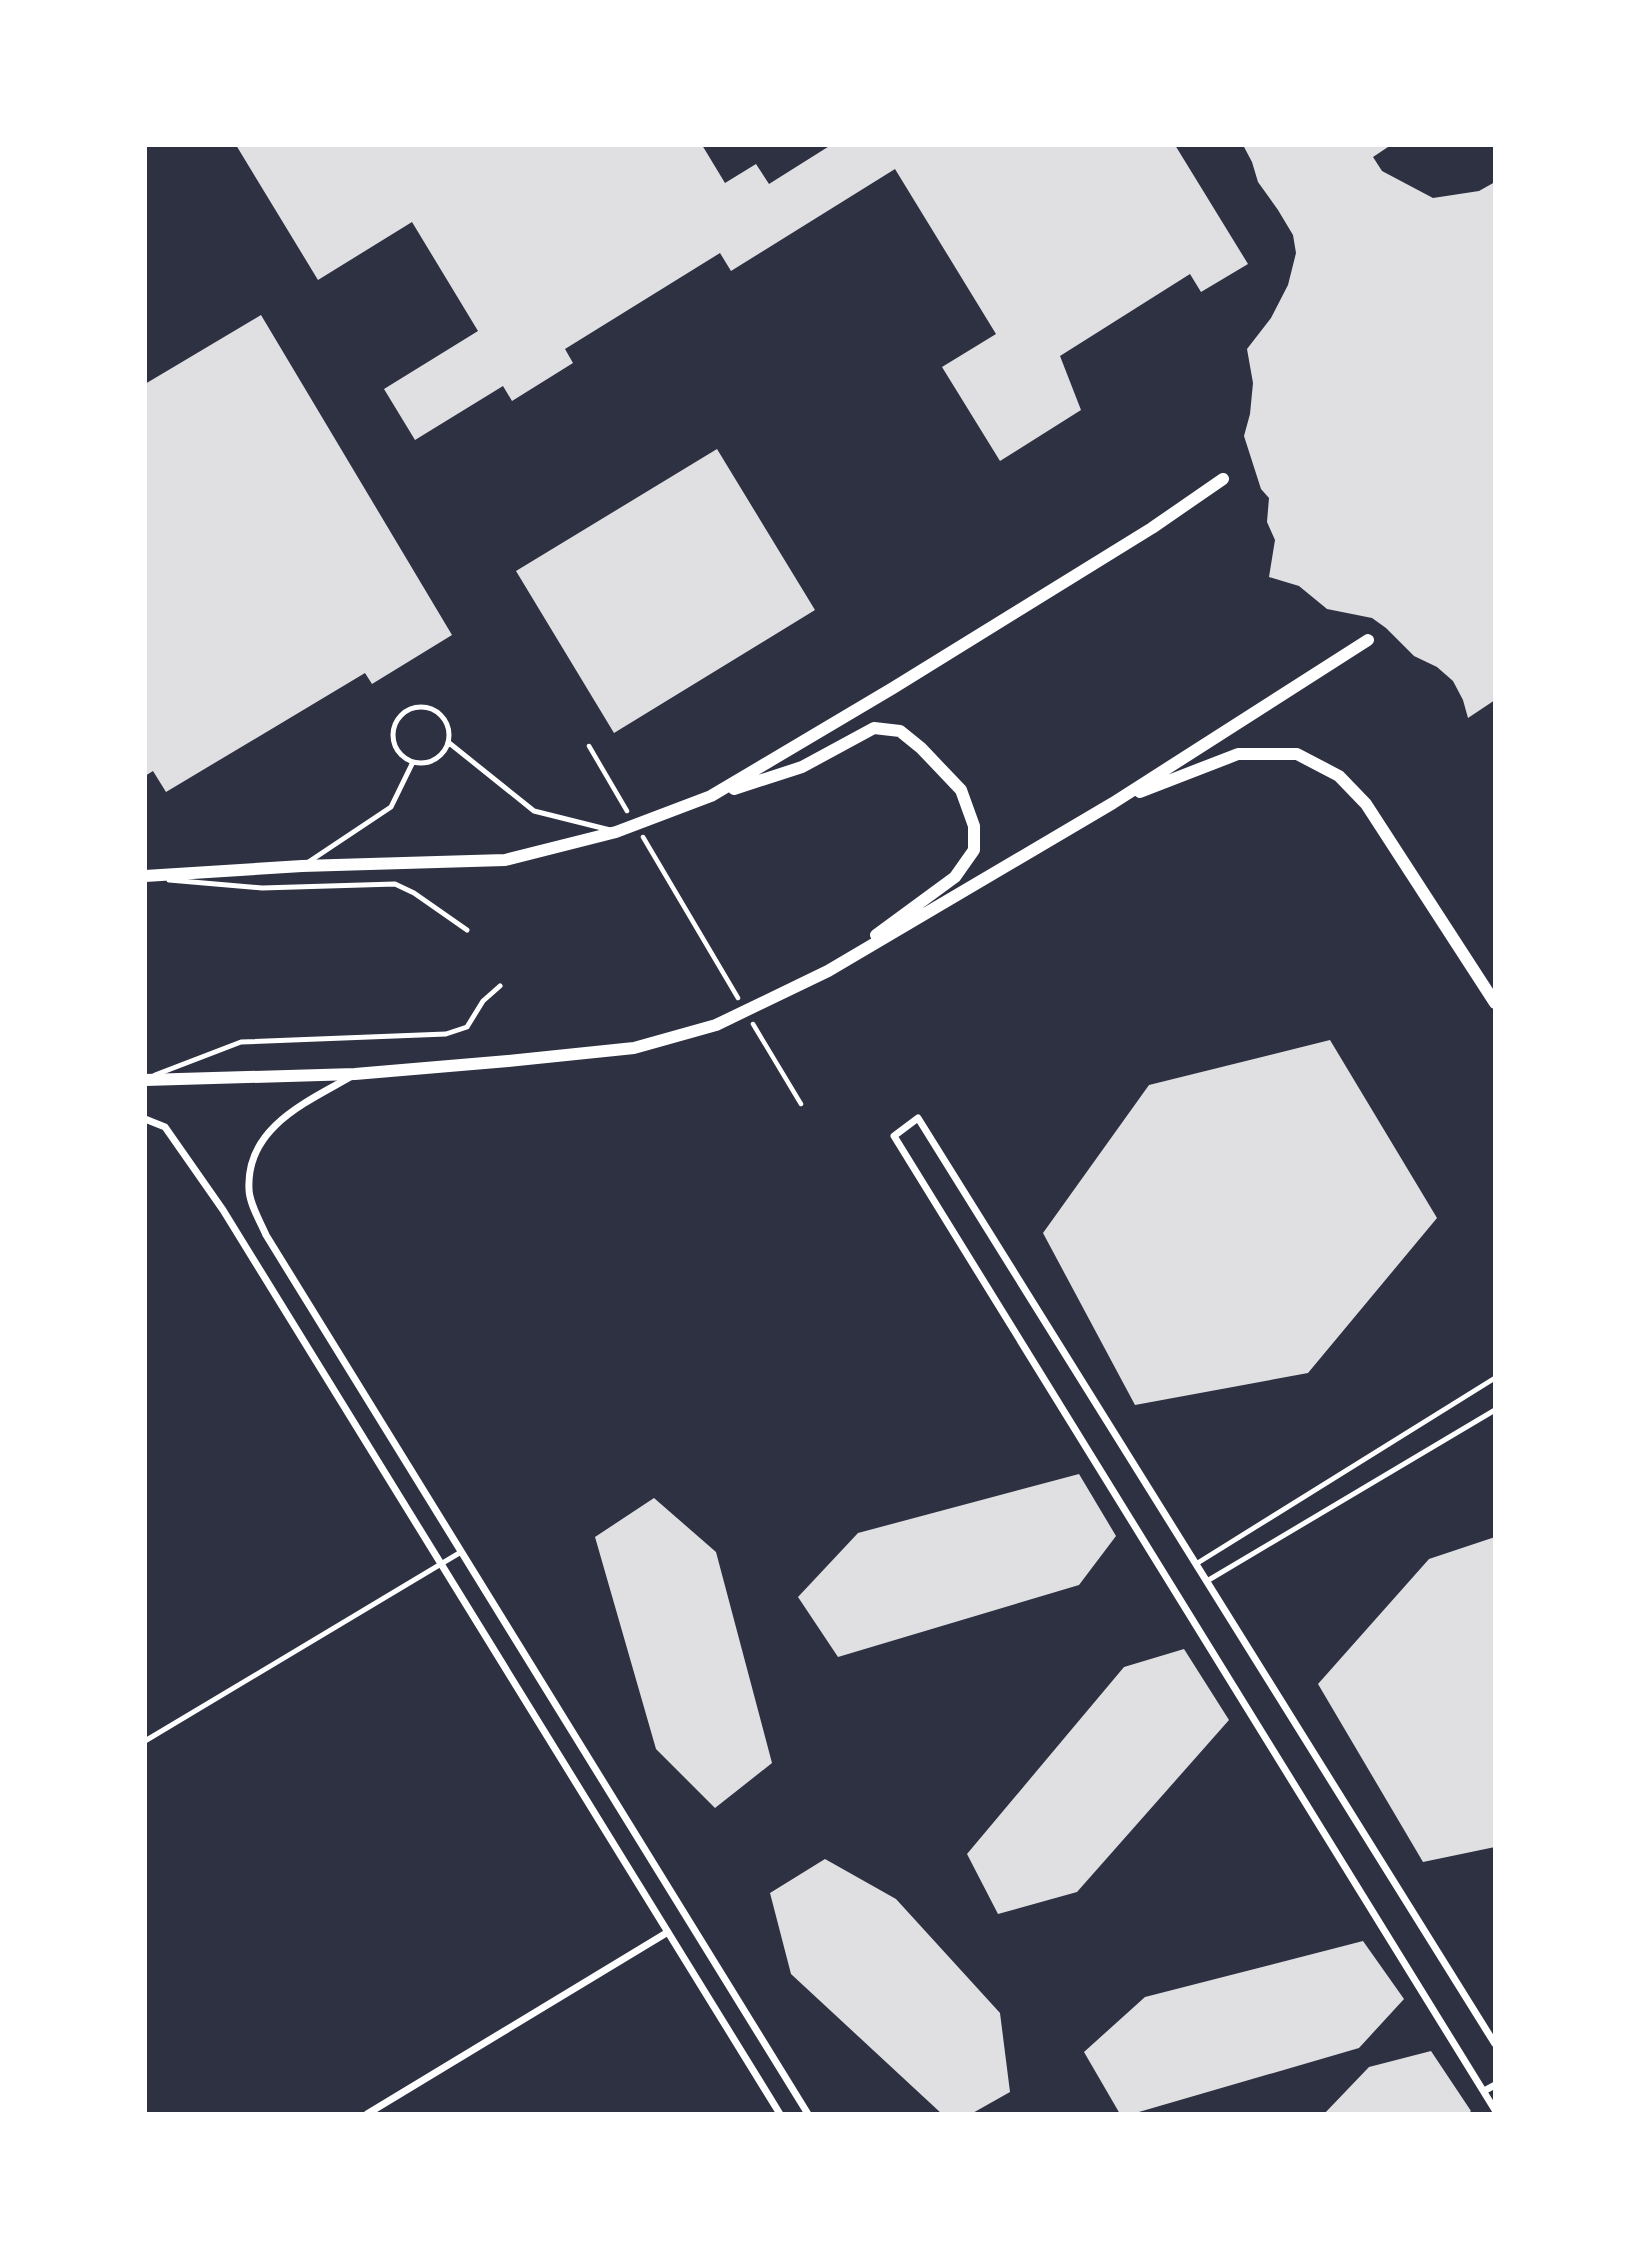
<svg xmlns="http://www.w3.org/2000/svg" width="1640" height="2259" viewBox="0 0 1640 2259" font-family="'Space Grotesk',sans-serif">
  <style>
    .building { fill: #e0e0e3 }
    .lines { fill: none; stroke-linecap: round; stroke-linejoin: round }
    .path { stroke: #fff; stroke-width: 4.5 }
    .service { stroke: #fff; stroke-width: 5 }
    .minor { stroke: #fff; stroke-width: 7 }
    .tertiary { stroke: #fff; stroke-width: 12 }
  </style>
  <rect width="100%" height="100%" fill="#2d3142"/>
  <path class="building" d="M236,145H702L725,183L756,164L769,184L831,145H1175L1248,264L1201,292L1190,274L1060,356L1081,410L1000,461L942,367L996,334L895,169L731,271L720,253L565,349L573,363L512,401L503,386L415,440L384,389L478,331L412,222L318,280Z
    M1243,145H1391L1373,157L1382,171L1433,198L1479,191L1495,182V700L1468,718L1463,700L1453,681L1437,667L1414,656L1386,628L1372,618L1327,609L1299,586L1269,577L1275,540L1267,522L1269,498L1261,489L1244,436L1250,414L1253,383L1247,349L1271,318L1288,285L1296,253L1293,235L1278,210L1258,182L1252,162Z
    M261,315L452,635L372,684L365,673L166,792L153,771L145,776V384Z
    M717,449L815,610L614,733L516,571Z
    M1330,1040L1437,1218L1308,1373L1135,1405L1043,1233L1149,1085Z
    M1079,1474L1116,1536L1079,1585L838,1657L798,1597L858,1533Z
    M654,1498L716,1552L772,1763L715,1808L656,1749L595,1537Z
    M1495,1537V1847L1423,1862L1318,1684L1429,1559Z
    M1184,1649L1229,1720L1077,1892L998,1914L967,1854L1124,1667Z
    M825,1859L896,1899L1000,2013L1010,2092L971,2114H942L791,1974L770,1893Z
    M1363,1941L1404,1999L1359,2048L1132,2114H1120L1084,2052L1145,1997Z
    M1431,2051L1471,2111L1468,2114H1324L1369,2067Z"/>
  <g class="lines">
    <path class="path" d="M589,746L627,811
      M643,837L738,998
      M753,1024L801,1104"/>
    <path class="service" d="M393 735a28 28 0 1 1 56 0a28 28 0 1 1-56 0Z
      M448,742L534,811L610,830
      M307,863L391,807L413,762
      M169,880L262,888L395,884L414,893L467,930
      M155,1075L241,1042L446,1034L467,1027L483,1001L500,986
      M1196,1564L1495,1378
      M1207,1581L1495,1410
      M145,1741L461,1552"/>
    <path class="minor" d="M352,1076C307,1102 246,1127 249,1189C249,1203 260,1221 266,1235L808,2114
      M145,1119L165,1127L223,1210L780,2114
      M1495,2044L918,1118L894,1136L1495,2110
      M1484,2091L1495,2085
      M367,2114L668,1932"/>
    <path class="tertiary" d="M734,789L802,767L874,728L900,731L921,748L961,790L974,826V850L955,877L876,935
      M1140,792L1238,754H1297L1339,776L1366,804L1495,1003
      M145,876L302,866L505,860L616,832L711,796L893,688L1152,528L1223,479
      M145,1080L355,1074L508,1061L634,1048L716,1025L828,971L1113,803L1368,640"/>
  </g>
  <rect width="1640" height="2259" fill="none" stroke="#ffffff" stroke-width="294"/>
</svg>
